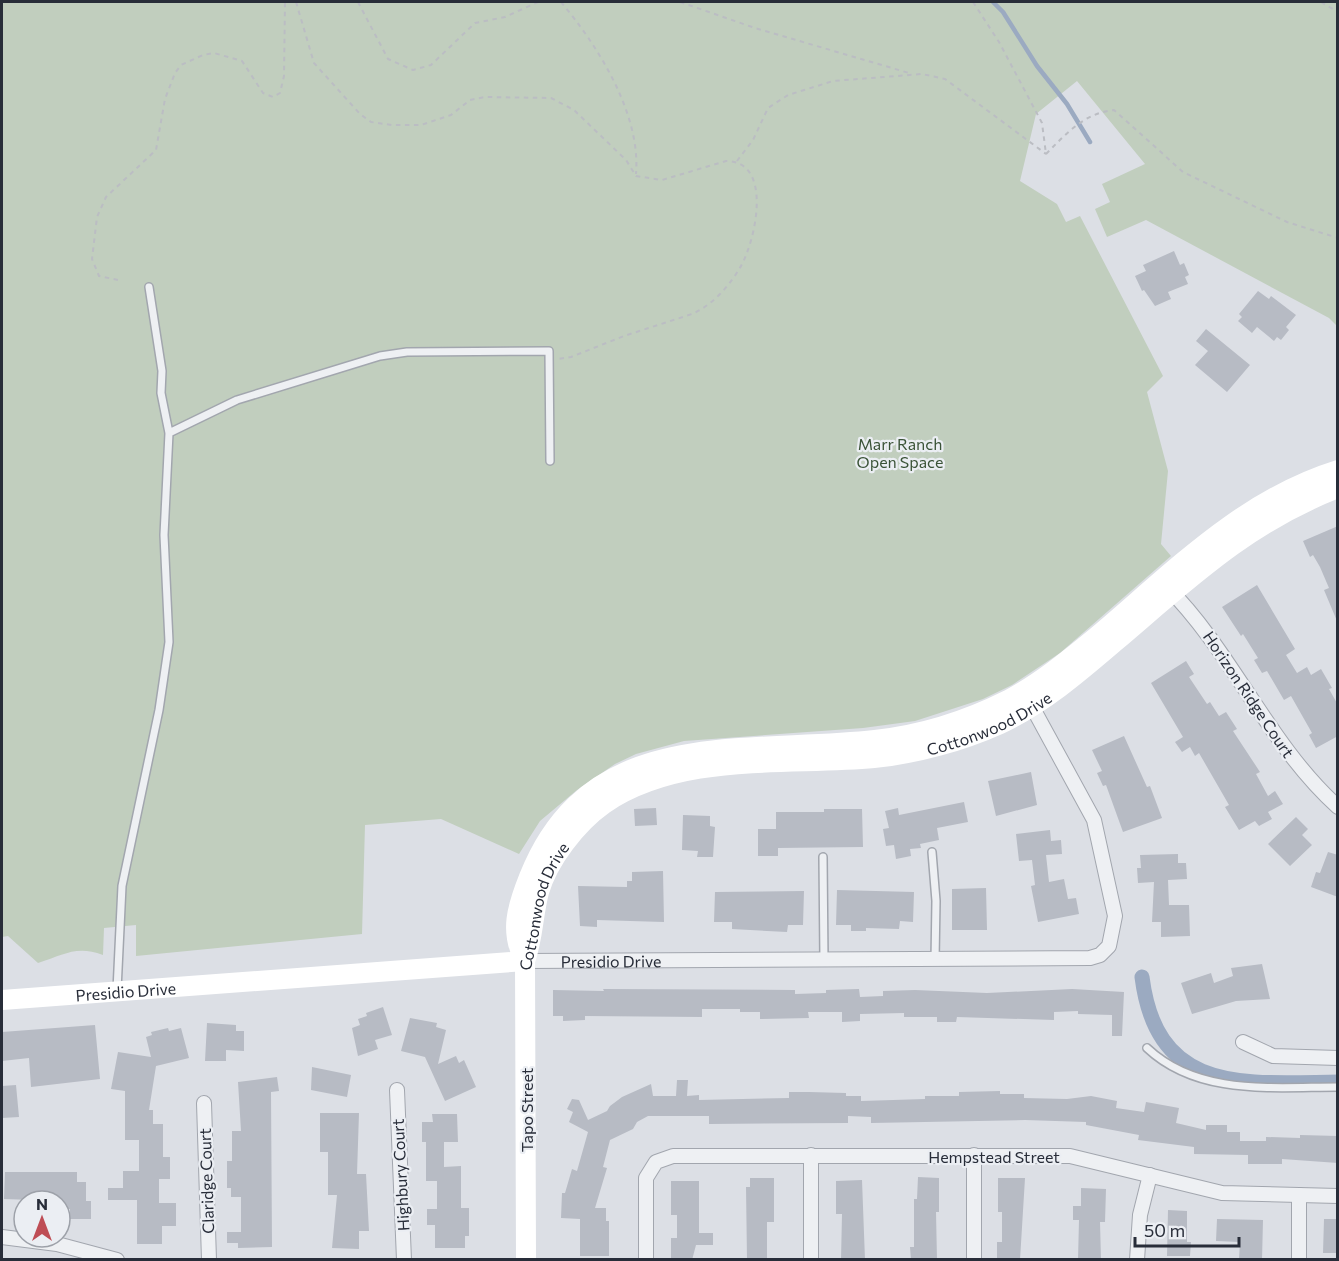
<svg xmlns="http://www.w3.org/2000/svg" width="1339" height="1261" viewBox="0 0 1339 1261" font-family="Commissioner,sans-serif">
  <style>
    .green { fill: #c1cebe }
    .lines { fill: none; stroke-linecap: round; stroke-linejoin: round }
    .stream { stroke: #9baac1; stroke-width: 4.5 }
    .canal { stroke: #9baac1; stroke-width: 15 }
    .building { fill: #b7bbc4 }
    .lane-casing { stroke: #a2a6ae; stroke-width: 10 }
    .street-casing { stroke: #a2a6ae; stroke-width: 16 }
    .path { stroke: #bbbdc3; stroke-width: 2; stroke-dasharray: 4.5 4.5; stroke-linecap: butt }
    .lane { stroke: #eef0f3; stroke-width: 7 }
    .street { stroke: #eef0f3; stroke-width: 14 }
    .secondary { stroke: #fff; stroke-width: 20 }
    .labels { text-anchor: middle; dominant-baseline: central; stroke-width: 4.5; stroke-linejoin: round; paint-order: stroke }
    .park-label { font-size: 16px; fill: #3a5337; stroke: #ebeef3 }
    .street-label { font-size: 16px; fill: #282d39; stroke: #ebeef3 }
  </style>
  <rect width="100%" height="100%" fill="#dcdfe5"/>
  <path class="green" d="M2,2H1337V326L1329,318L1146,220L1107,237L1095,209L1110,202L1102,184L1145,164L1077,81L1036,114L1020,181L1057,204L1066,222L1080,216L1163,376L1147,392L1168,471L1161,544L1171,556L1060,653L1012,685L983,699L915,721L863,728L684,741L636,754L615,764L577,790L540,821L519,854L441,819L365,825L362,934L136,956V925L104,928L103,955C76,945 64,955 38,963L8,936L2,937Z"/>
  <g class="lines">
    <path class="stream" d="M993,2L1003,12L1037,66L1067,104L1090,142"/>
    <path class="canal" d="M1142,977C1157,1095 1244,1083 1338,1082"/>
  </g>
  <path class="building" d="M1174,251L1180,265L1184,263L1189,275L1185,277L1188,284L1168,292L1171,299L1155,306L1144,290L1142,291L1135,276L1146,271L1143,265Z
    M1258,291L1269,299L1271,296L1296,315L1286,327L1289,330L1281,340L1277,337L1274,341L1257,327L1252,333L1238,321L1242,317L1239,314Z
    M1206,329L1250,365L1227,392L1195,365L1208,351L1196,341Z
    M1338,526V621H1337L1324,590L1329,588L1320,567L1313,555L1310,557L1303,541Z
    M1257,585L1295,649L1286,655L1297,673L1307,667L1311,675L1321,669L1332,688L1329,689L1338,705V736L1316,748L1309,735L1312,733L1291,696L1284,700L1267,671L1262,673L1254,660L1258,658L1243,634L1241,636L1222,607Z
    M1186,661L1194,674L1189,677L1207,704L1210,702L1219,716L1226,712L1237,729L1233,731L1260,772L1256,774L1268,796L1275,791L1283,804L1268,812L1272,819L1259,826L1255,821L1239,830L1225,807L1229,805L1199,753L1195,756L1190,747L1182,752L1175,742L1183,737L1151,683Z
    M1124,736L1147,787L1150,786L1162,818L1123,832L1106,785L1103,786L1097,773L1102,771L1092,750Z
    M1031,772L1037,805L996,816L988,781Z
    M964,802L968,822L937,828L939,840L920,844L921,848L910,849L911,856L896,859L894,845L886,846L883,829L889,828L885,811L898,808L899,815Z
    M656,808L657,825L635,826L634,809Z
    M824,809H862L863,847L778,848V856H758V829H776V812H824Z
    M683,815L710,816V826L715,827L713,857H697L698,851L682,850Z
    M1296,817L1308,829L1302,835L1312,845L1290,866L1268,844Z
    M1050,830L1051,841L1061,840L1062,854L1046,855L1049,882L1064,879L1068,899L1076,898L1079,914L1038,922L1031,886L1035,885L1032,860L1019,861L1016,834Z
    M1328,852L1338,855V897L1311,887L1316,872L1320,873Z
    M1178,854V863H1186L1187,879L1168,880L1169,905H1189L1190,936L1161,937V922H1152L1154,882L1138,883L1137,868H1141L1140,855Z
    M663,871L664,922L597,920V927L580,926L578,886L627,887V881H632V872Z
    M986,888L987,930H952V889Z
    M837,890L914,892L913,922L900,921L899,929L866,928V931H851V925H836Z
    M804,891L803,925H788L787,932L732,929V922H714L715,892Z
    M1262,964L1270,999L1236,1001L1192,1014L1181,983L1211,973L1214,983L1233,976L1231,968Z
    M603,989L795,990V994L826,993V990L859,989L860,997L883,996V991L915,990L987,993L1072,989L1124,992L1122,1036H1112V1015L1078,1014V1011L1054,1012V1020L957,1017L956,1022H937V1017H904V1013L860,1014V1021L842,1022V1012H808L809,1018L760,1019V1012H740V1009H702V1017L585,1016V1020L563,1021V1016H553V990L604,991Z
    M383,1007L392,1035L375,1040L378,1049L358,1056L352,1028L360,1025L358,1019L367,1016L366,1013Z
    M410,1018L437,1023L436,1027L446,1030L438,1064L456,1056L459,1063L464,1060L476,1087L445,1101L425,1057L401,1051Z
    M207,1023L236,1025V1031H244V1051L226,1050V1061H205Z
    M95,1025L100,1079L31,1087L29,1058L2,1061V1032Z
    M168,1028L169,1031L181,1028L189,1058L156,1066L149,1110H153V1124H163V1157H170V1179H159V1203H176V1226H162V1244H137V1200H108V1188H123V1171H139V1140H125V1091L111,1089L118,1052L151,1057L146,1037L152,1035L151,1032Z
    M312,1067L351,1075L347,1097L311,1090Z
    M277,1077L279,1091L271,1092L272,1247L238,1248V1243H227V1232H241V1197H231V1188H227V1161H232V1131H241L238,1082Z
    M677,1080H688L687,1096L699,1095V1100L789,1098V1092H809L846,1093V1096H861V1101L925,1099V1096H959V1092L1000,1091V1094H1024V1098L1067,1099L1091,1096L1117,1101L1116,1108L1144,1112L1146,1102L1179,1108L1176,1123L1206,1130V1125H1227V1132H1240V1141H1266V1137L1300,1138V1135L1338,1136V1163L1282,1159V1164H1248V1155L1194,1154V1147L1138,1140L1139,1135L1086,1125V1122L1025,1120L871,1123V1117L848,1116V1123L709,1124V1116H648L637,1122L633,1129L610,1140L603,1167L607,1168L595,1208H606V1221H609V1256H580V1219L561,1218L562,1193H565L572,1169L577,1171L588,1132L569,1122L573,1112L567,1109L572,1099L579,1100L588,1120L607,1111L610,1106L622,1097L651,1084L653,1096H676Z
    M16,1085L19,1117L2,1118V1086Z
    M320,1113H359L357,1174H366L369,1231H359V1249L332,1248L337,1195H328V1152H320Z
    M432,1114H457L458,1142H444V1167L461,1166V1208H469V1236H465V1248H435V1225H427V1209H437V1181H426V1142H422V1122H433Z
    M5,1172H77V1182H86V1201H91V1219H70V1209H60V1201L4,1199Z
    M918,1177L939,1178V1212H936L937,1260H911L910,1247H914V1199H917Z
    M750,1178H774V1222H767V1260H747L746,1187H750Z
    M998,1178H1025L1020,1260H997V1242H1002V1212H998Z
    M862,1180L865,1260H841L842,1214H836V1181Z
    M671,1181H699V1233H713V1245H696L692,1260H671V1238H677V1215H671Z
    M1081,1188L1106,1189L1105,1222H1100L1101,1260H1078L1079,1220H1073V1206H1081Z
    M1168,1210L1187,1211V1242H1191L1190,1256H1167Z
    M1217,1219L1263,1220L1262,1260H1239L1240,1242L1216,1241Z
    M1324,1219H1338V1253H1323Z"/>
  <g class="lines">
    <defs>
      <path id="lane" d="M169,433L237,400L380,356L407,352L549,351L550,461
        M932,852L936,901L935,960
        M823,857L824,961
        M117,990L122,886L159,710L169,642L164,535L169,433L161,393L162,371L149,287
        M1147,1048C1198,1096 1273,1087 1338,1087"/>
      <g id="street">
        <path d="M1167,587C1233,653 1268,744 1338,807"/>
        <path id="s1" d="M525,961L1090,958L1100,955L1109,946L1115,916L1094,820L1029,701"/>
        <path d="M1243,1042L1273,1056L1338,1058"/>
        <path d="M397,1090L404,1260"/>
        <path d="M204,1103L209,1260"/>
        <path d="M2,1237L57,1244L117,1260"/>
        <path d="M646,1260V1178L656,1162L673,1156H1070L1222,1193L1338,1196"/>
        <path d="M811,1260V1155"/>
        <path d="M974,1260V1155"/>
        <path d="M1137,1260L1140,1215L1150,1175"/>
        <path d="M1299,1260V1195"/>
      </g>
    </defs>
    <use href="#lane" class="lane-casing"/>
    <use href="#street" class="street-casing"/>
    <path class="path" d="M296,2L314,63L360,114L371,122L392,125H421L451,115L470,100L485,97L551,98L574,110L626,160L636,176L662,180L726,161C773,161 756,239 741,266C730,285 713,305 692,314L624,336L571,357L558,359
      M358,2L388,59L413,70L431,65L475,23L505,17L538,2
      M561,2C598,46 641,114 636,174
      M680,2L755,28L909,73
      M973,2L999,42L1042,123L1046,154
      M1321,2L1338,12
      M1046,154C1066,134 1084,113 1114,110L1183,172L1287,222L1338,238
      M737,161L753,140L768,108L788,95L833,81L922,74L945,79L1046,154
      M118,280L99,276L92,259L97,217L106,197L156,150L165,99L175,73L181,65L203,55L214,53L242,61L263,93L273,97L280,93L284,76L285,2"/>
    <use href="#lane" class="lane"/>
    <use href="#street" class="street"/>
    <g class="secondary">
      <path d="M525,961C509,932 517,907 529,877C590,723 742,755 875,740C922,735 966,721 1008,700C1040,683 1068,660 1096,637C1171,574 1241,500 1338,470"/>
      <path id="s2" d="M2,1000L525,961"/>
      <path id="s3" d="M526,1260L525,961C533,939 533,915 539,892C548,860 577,823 604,804C680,752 786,766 874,758C916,754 962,741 1000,724C1043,704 1080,672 1115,642C1188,580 1247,523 1338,488"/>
    </g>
  </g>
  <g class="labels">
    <g class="park-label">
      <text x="900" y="443">Marr Ranch<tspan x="900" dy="18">Open Space</tspan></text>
    </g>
    <g class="street-label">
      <text transform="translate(1249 694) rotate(56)">Horizon Ridge Court</text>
      <text stroke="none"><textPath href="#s3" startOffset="879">Cottonwood Drive</textPath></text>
      <text stroke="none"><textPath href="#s3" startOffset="357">Cottonwood Drive</textPath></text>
      <text stroke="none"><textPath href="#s1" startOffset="86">Presidio Drive</textPath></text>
      <text stroke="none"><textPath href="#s2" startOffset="124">Presidio Drive</textPath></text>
      <text transform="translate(526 1110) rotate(-90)">Tapo Street</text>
      <text x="994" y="1156">Hempstead Street</text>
      <text transform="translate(400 1175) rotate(-93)">Highbury Court</text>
      <text transform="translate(206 1181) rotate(-92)">Claridge Court</text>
    </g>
  </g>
  <rect width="1339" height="1261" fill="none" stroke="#282d39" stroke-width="6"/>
  <g transform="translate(42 1219)"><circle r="28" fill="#ebeef3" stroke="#9da1a9" stroke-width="1.5"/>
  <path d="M0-4.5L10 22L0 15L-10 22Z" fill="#be4d55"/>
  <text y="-9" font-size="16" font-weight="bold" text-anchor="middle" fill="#282d39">N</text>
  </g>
  <path d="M1135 1237v9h104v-9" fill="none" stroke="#282d39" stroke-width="3"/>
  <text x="1144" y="1237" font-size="18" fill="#282d39" stroke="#ebeef3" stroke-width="4.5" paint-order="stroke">50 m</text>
</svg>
